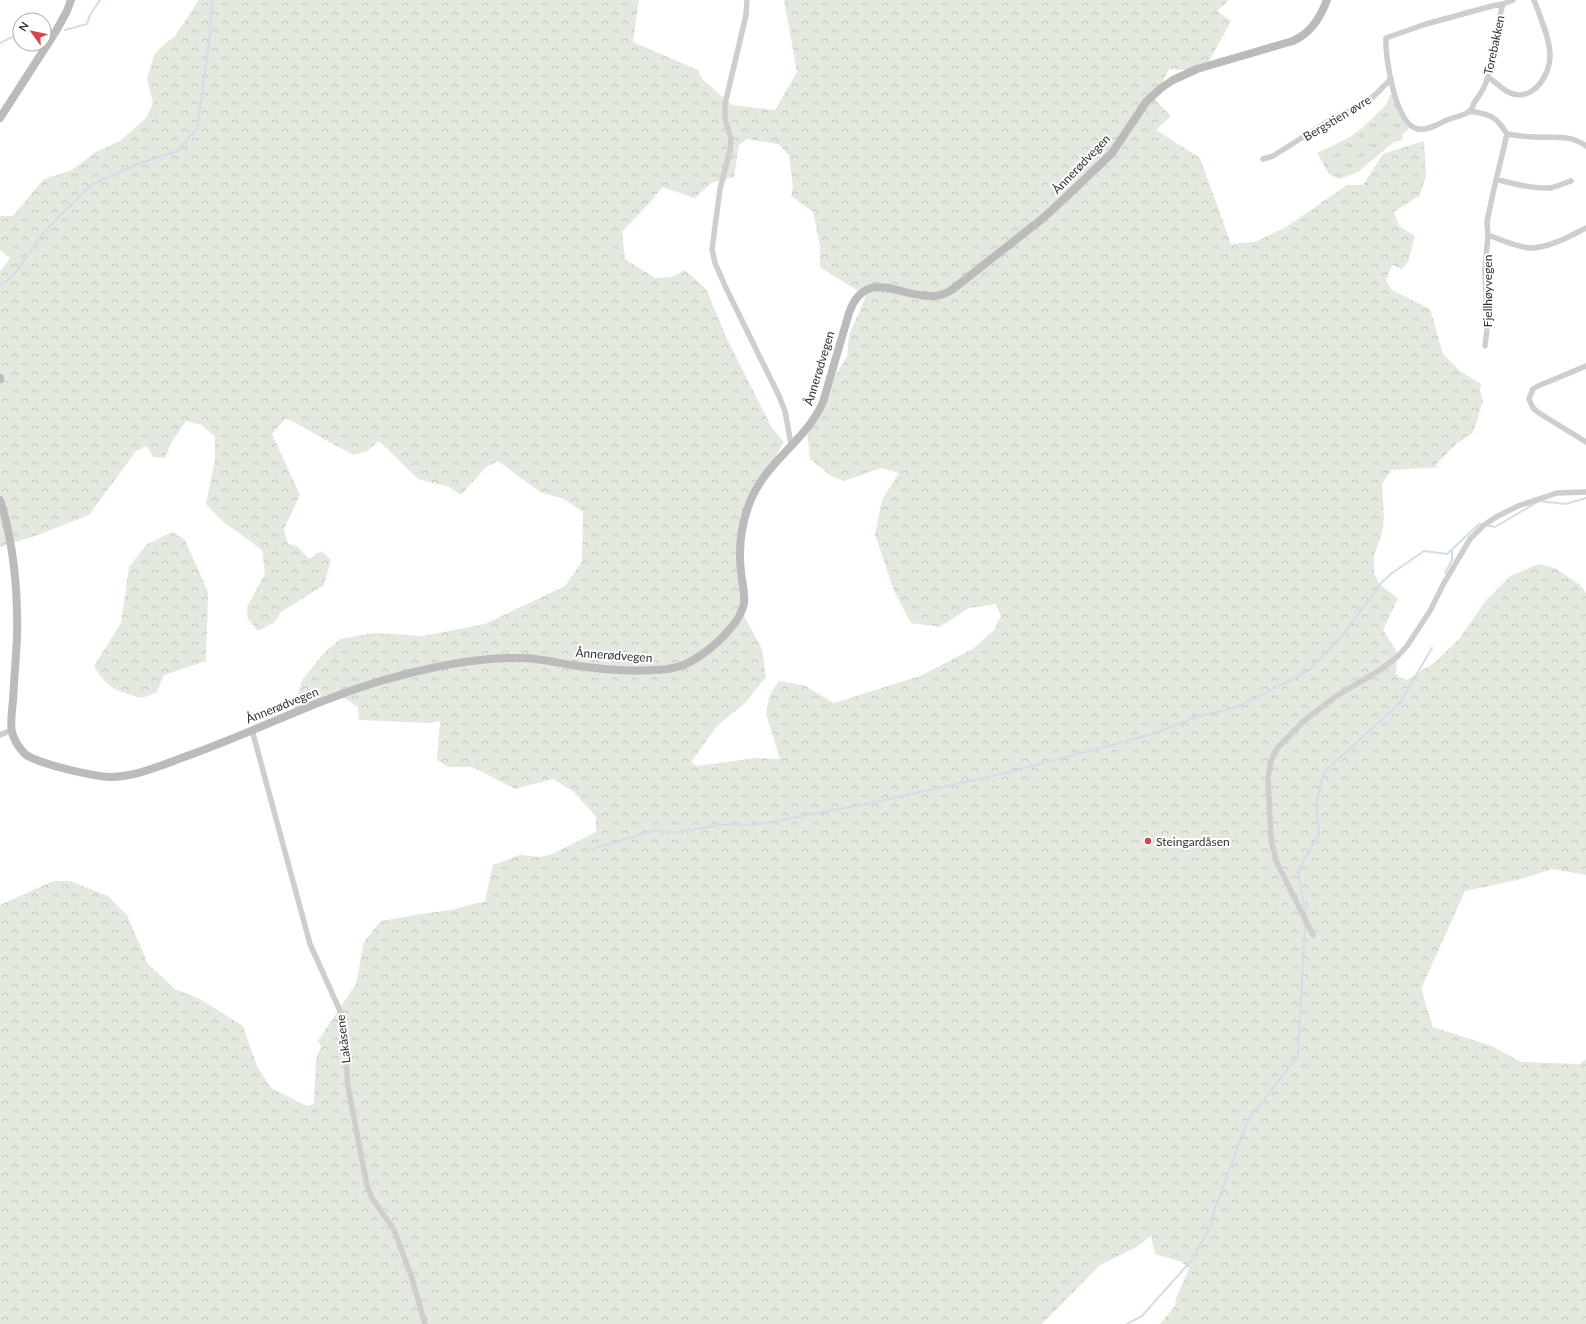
<svg xmlns="http://www.w3.org/2000/svg" width="1586" height="1324" viewBox="0 0 1586 1324" font-family="Lato,sans-serif">
  <style>
    .forest { fill: url(#forest-crowns); fill-rule: evenodd }
    .park { fill: url(#park-tufts) }
    .lines { fill: none; stroke-linecap: round; stroke-linejoin: round }
    .stream { stroke: #cfdeea; stroke-width: 2 }
    .minor { stroke: #cecece; stroke-width: 5.5 }
    .secondary { stroke: #bbb; stroke-width: 8 }
    .poi-dot { fill: #d5464a; stroke: #fff; stroke-width: 1.5 }
    .labels { text-anchor: middle; dominant-baseline: central; stroke-width: 4; stroke-linejoin: round; paint-order: stroke }
    .street-label { font-size: 12px; fill: #313131; stroke: #fff }
    .poi-label { font-size: 12px; fill: #313131; stroke: #fff; text-anchor: start }
  </style>
  <defs>
    <pattern id="forest-crowns" width="20" height="18" patternUnits="userSpaceOnUse"><rect width="20" height="18" fill="#e3e9de"/><path d="M2 6a3 3 0 1 1 6 0M12 15a3 3 0 1 1 6 0" fill="none" stroke="#c3c8bf"/></pattern>
    <pattern id="park-tufts" width="24" height="20" patternUnits="userSpaceOnUse"><rect width="24" height="20" fill="#e3e9de"/><path d="M3 7l-1-3M5 7V3M7 7l1-3M15 17l-1-3M17 17v-4M19 17l1-3" fill="none" stroke="#c3c8bf"/></pattern>
  </defs>
  <rect width="100%" height="100%" fill="#fff"/>
  <path class="forest" d="M199,0H639L633,42L698,70L702,79L732,105L775,110L797,72L784,0H1229L1217,11L1231,21L1204,71L1169,69L1154,99L1171,116L1156,130L1200,158L1231,244L1255,242L1286,227L1347,185H1363L1383,154L1424,141L1426,176L1420,195L1394,212L1399,226L1415,236L1408,262L1402,269L1392,265L1386,280L1392,290L1430,309L1443,354L1460,371L1481,384L1480,391L1483,401L1473,433L1456,444L1435,466L1441,467L1391,470L1382,484L1384,520L1381,537L1374,554V573L1380,585L1398,598L1383,630L1397,652L1396,675L1407,680L1435,662L1460,638L1484,603L1510,576L1539,564L1555,568L1580,585L1586,593V875L1552,869L1522,879L1465,891L1421,989L1433,1027L1492,1046L1521,1062L1580,1064L1586,1059V1324H1160L1175,1306L1176,1298L1189,1269L1182,1262L1155,1254L1151,1236L1138,1246L1100,1265L1042,1324H0V905L53,881H70L108,896L127,915L148,964L175,989L200,999L243,1026L257,1066L271,1088L307,1106L314,1104L316,1059L321,1046L318,1041L356,984L364,942L381,921L421,914L451,910L485,901L493,865L520,855L541,857L552,854L596,832V817L574,792L553,779L515,789L473,767H448L437,760L440,721L430,723L359,720L358,707L342,697L293,712L302,680L324,653L340,639L374,633L423,636L485,624L565,586L582,562L583,512L564,499L540,492L498,461L486,467L461,495L449,487L418,479L379,441L367,451L353,455L286,418L272,434L300,495L284,529L288,544L297,546L309,559L321,551L331,560L324,585L281,612L275,622L258,631L248,619L247,607L265,574L262,550L221,520L206,504L215,459V437L202,425L186,421L171,443L165,458L153,457L147,446L136,451L89,515L38,535L0,547V272L10,258L0,250V216H13L44,179L72,170L94,153L120,141L147,117L153,103L147,79L154,55L163,45L175,36ZM747,139L778,144L789,155L793,187L791,196L813,212L820,245V267L866,296L849,335L847,357L829,385L821,415L807,430L810,459L831,476L844,481L881,468L899,473L882,500L875,534L894,591L911,623L940,627L969,608L996,604L1001,616L994,630L974,648L920,676L834,703L804,685L779,681L770,694L766,714L780,759L756,758L697,766L691,762L717,726L745,703L766,677L762,649L743,614L736,550L761,475L773,461L784,442L772,428L727,339L706,289L685,270L672,277L655,278L625,259L622,232L653,199L662,187L695,198L711,183L734,177L739,145Z
    M172,532L185,540L208,592L206,661L164,675L157,692L142,698C117,691 108,690 94,666L121,623L129,567L147,544Z"/>
  <path class="park" d="M1393,94L1403,119L1409,128L1402,135L1403,140L1394,142L1358,172L1340,179L1329,174L1317,153L1350,137L1363,127L1386,105L1390,95Z"/>
  <g class="lines">
    <path class="stream" d="M44,30H51
      M65,30L87,24L90,15L100,0
      M0,43L20,33
      M0,286L13,276L45,231L91,185L135,165L177,151L197,129L209,44L212,0
      M1486,525L1495,527L1539,501L1566,504L1586,498
      M1445,573L1452,560V550
      M593,850L598,847L653,831L678,832L729,824L754,825L871,803L1006,773L1153,734L1196,717L1237,707L1308,671L1342,636L1381,583L1392,573L1424,551L1447,554L1479,524L1482,525
      M1306,916L1298,871L1319,834L1316,804L1324,772L1399,704L1432,648
      M1127,1324L1142,1316L1190,1262L1211,1226V1219L1248,1120L1298,1056L1305,924"/>
    <path class="minor" d="M747,0L746,15L725,104V119L731,139L730,151L720,189L712,249L715,263L726,288L779,396L785,411L791,444
      M1503,4C1496,28 1493,52 1488,76C1486,86 1480,95 1474,103C1473,106 1471,110 1470,111C1464,116 1453,117 1447,120C1438,124 1427,131 1418,129C1395,125 1385,57 1386,38L1426,24L1492,6L1503,4L1513,0
      M1488,77C1494,81 1501,88 1508,92C1532,104 1551,75 1550,54C1549,36 1540,17 1534,0
      M1469,111C1490,114 1496,116 1507,134C1516,135 1526,137 1535,137C1554,138 1570,134 1586,146
      M1263,159L1273,156L1335,117L1361,106L1375,95L1391,79
      M1496,179C1513,184 1532,189 1550,188C1557,187 1564,183 1571,181
      M1488,235C1502,240 1516,247 1530,248C1549,248 1570,236 1586,228
      M1485,346L1487,329L1485,269L1488,235L1487,222L1493,193L1507,134
      M1586,366L1538,386L1533,389L1529,399L1533,408L1539,413L1586,442
      M252,730L310,944L341,1013L344,1028L348,1087L367,1186L372,1198L394,1230L411,1275L425,1324
      M0,735L12,730
      M1313,935L1277,863L1271,840L1268,777L1271,761L1278,747L1305,720L1335,697L1380,670L1397,657L1407,646L1430,611L1444,583L1470,539L1483,526L1496,517L1518,506L1557,493L1586,492"/>
    <path class="secondary" d="M0,118L56,31L67,11L71,0
      M0,378V379
      M0,500C14,544 18,591 17,637C16,658 14,680 13,701C12,711 10,722 12,732C14,740 19,748 25,754C38,764 92,776 110,777C116,777 123,776 129,775C148,772 175,760 195,753C258,730 319,699 384,680C426,668 477,657 521,658C538,658 554,662 571,665C598,669 625,672 653,670C668,670 682,668 695,659C712,649 741,623 744,603C745,593 742,582 741,572C738,546 741,522 752,497C769,460 807,439 823,402L849,313C866,266 900,298 933,296C940,296 947,293 953,289L1042,219L1065,198L1112,153L1146,102L1161,88L1173,80L1197,69L1293,41C1311,33 1320,18 1327,0"/>
  </g>
  <circle class="poi-dot" cx="1148" cy="841" r="4"/>
  <g class="labels">
    <g class="street-label">
      <text transform="translate(1494 45) rotate(-78)">Torebakken</text>
      <text transform="translate(1337 118) rotate(-31)">Bergstien øvre</text>
      <text transform="translate(1081 164) rotate(-46)">Ånnerødvegen</text>
      <text transform="translate(1487 291) rotate(-90)">Fjellhøyvegen</text>
      <text transform="translate(819 368) rotate(-73)">Ånnerødvegen</text>
      <text transform="translate(614 655) rotate(4)">Ånnerødvegen</text>
      <text transform="translate(282 705) rotate(-22)">Ånnerødvegen</text>
      <text transform="translate(343 1039) rotate(-97)">Lakåsene</text>
    </g>
    <g class="poi-label">
      <text x="1156" y="841">Steingardåsen</text>
    </g>
  </g>
  <g transform="translate(32 32) rotate(303)"><circle r="19" fill="#ffffff" stroke="#adadad"/>
  <path d="M0-3L7 15L0 10L-7 15Z" fill="#d5464a"/>
  <text y="-6" font-size="11" font-weight="bold" text-anchor="middle" fill="#313131">N</text>
  </g>
</svg>
